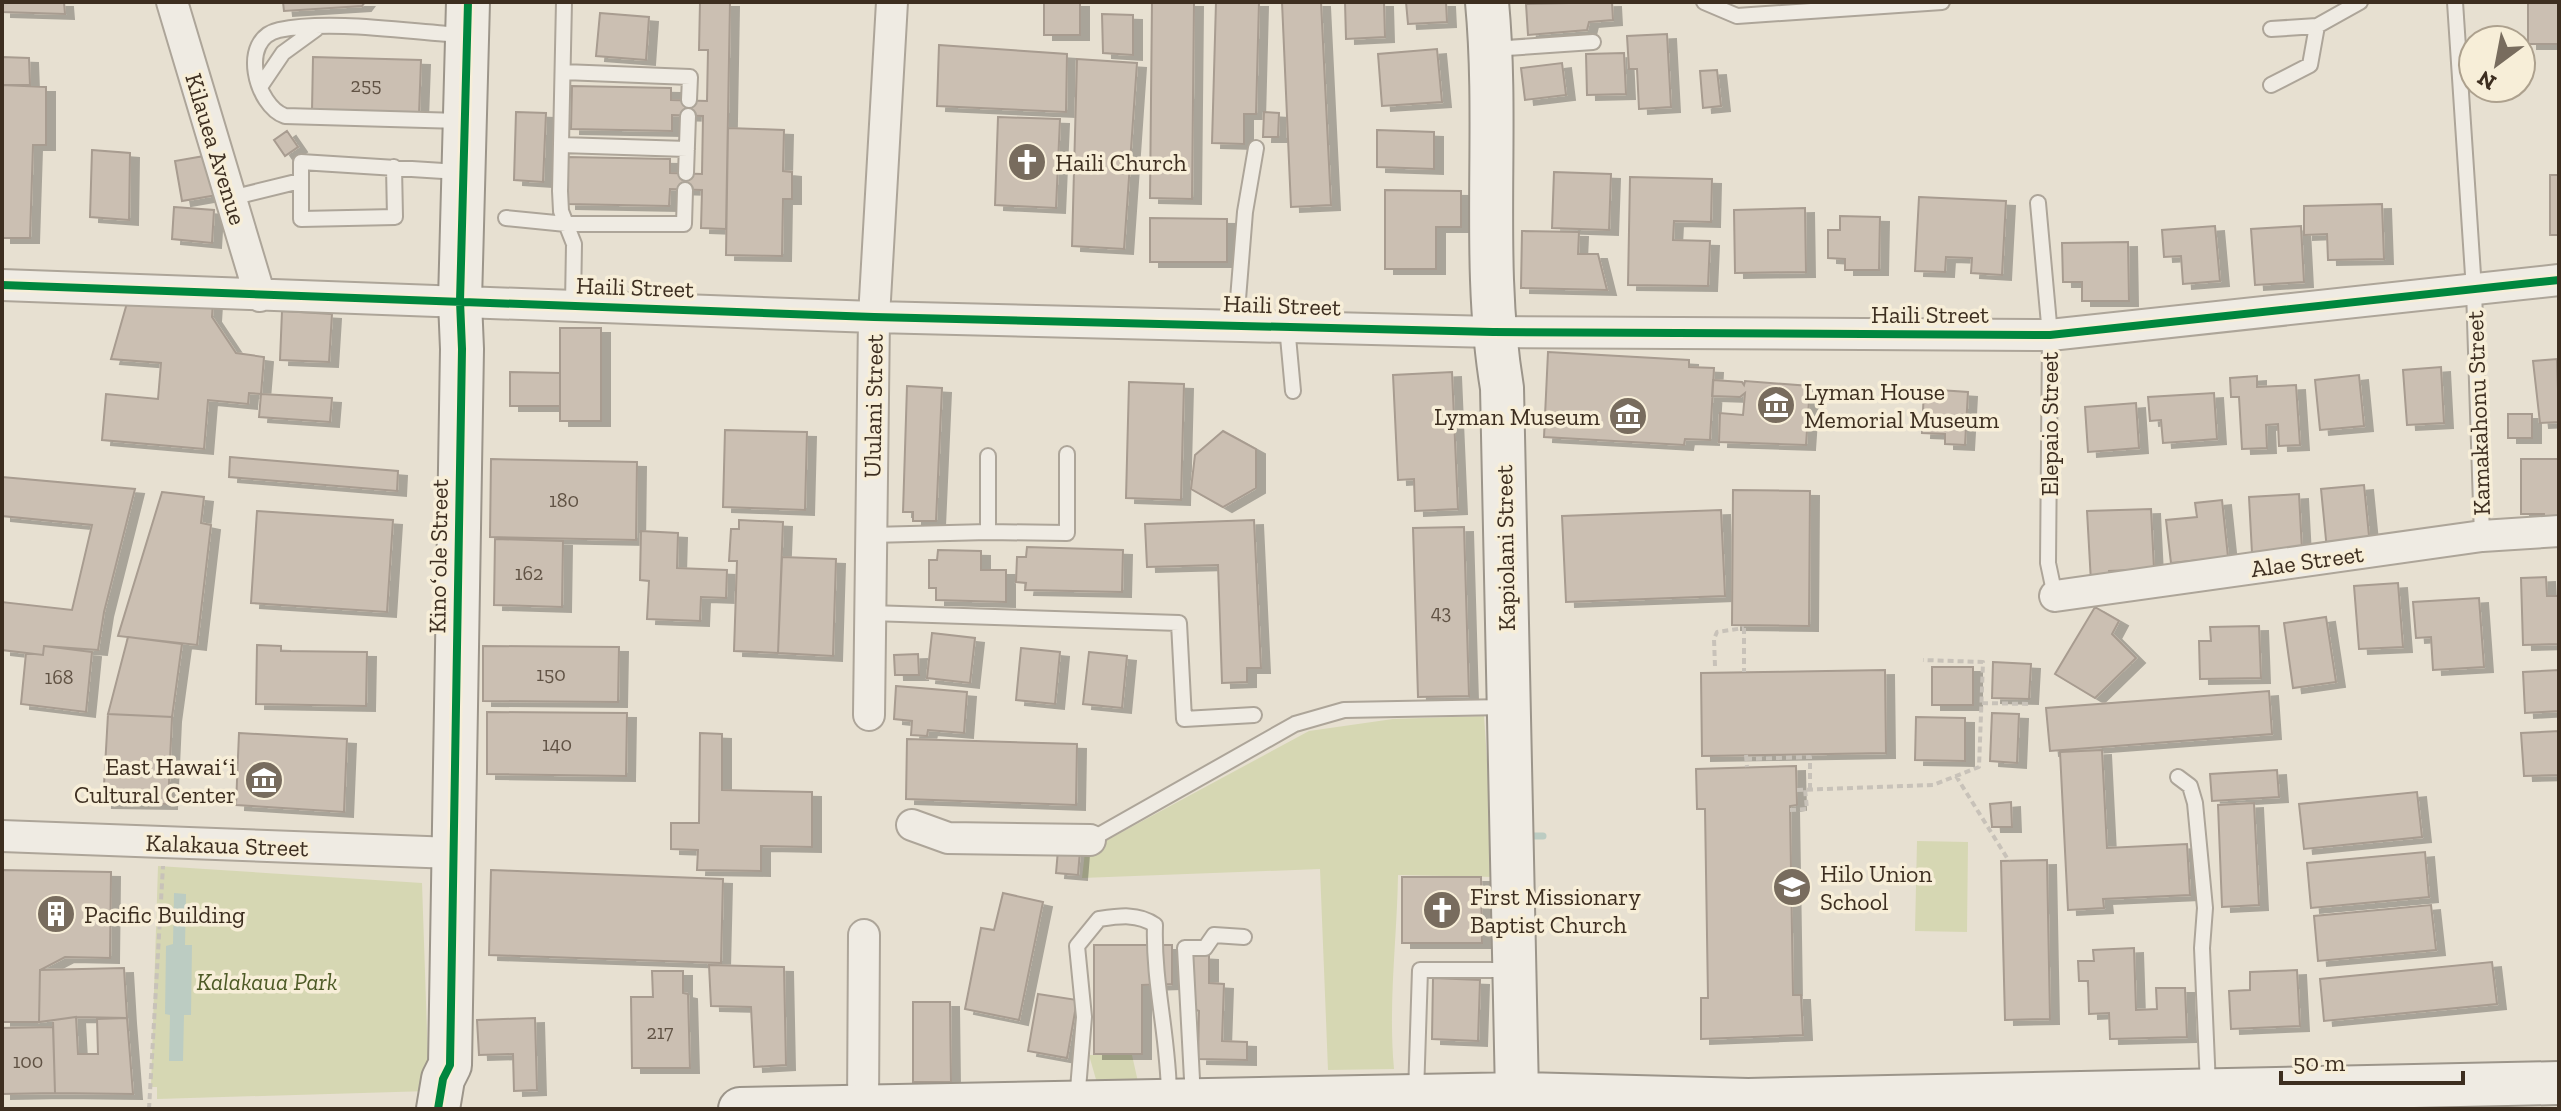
<svg xmlns="http://www.w3.org/2000/svg" width="2561" height="1111" viewBox="0 0 2561 1111" font-family="'Zilla Slab',serif">
  <style>
    .green { fill: #d6d7b3 }
    .water { fill: #bcccc2 }
    .lines { fill: none; stroke-linecap: round; stroke-linejoin: round }
    .stream { stroke: #bcccc2; stroke-width: 7 }
    .building { fill: #cbbfb2; stroke: #a89c90; stroke-width: 2; filter: url(#shadow) }
    .lane-casing { stroke: #ada599; stroke-width: 18 }
    .street-casing { stroke: #ada599; stroke-width: 34 }
    .secondary-casing { stroke: #9c958a; stroke-width: 46 }
    .path { stroke: #c8c2b9; stroke-width: 4; stroke-dasharray: 6 4; stroke-linecap: butt }
    .lane { stroke: #efebe3; stroke-width: 14 }
    .street { stroke: #efebe3; stroke-width: 30 }
    .secondary { stroke: #efebe3; stroke-width: 42 }
    .cycleway-casing { stroke: #f7eed8; stroke-width: 13 }
    .cycleway { stroke: #00873e; stroke-width: 8 }
    .labels { text-anchor: middle; dominant-baseline: central; stroke-width: 7; stroke-linejoin: round; paint-order: stroke }
    .number-label { font-size: 20px; fill: #605244 }
    .street-label { font-size: 24px; fill: #3d2e20; stroke: #f7eed8 }
    .poi-label { font-size: 24px; fill: #3d2e20; stroke: #f7eed8; text-anchor: start }
    .park-label { font-size: 24px; font-style: italic; fill: #4d5a26; stroke: #f7eed8 }
  </style>
  <defs>
    <filter id="shadow"><feDropShadow dx="9" dy="5" stdDeviation="0" flood-color="#0004"/></filter>
  </defs>
  <rect width="100%" height="100%" fill="#e7e0d1"/>
  <path class="green" d="M1484,716L1495,877L1398,875C1397,940 1388,1004 1394,1069L1328,1070L1320,869L1082,878L1085,852L1309,731L1393,719Z
    M1917,841L1968,842L1967,932L1915,931Z
    M158,866L422,883L429,1091L157,1099V1087H151Z
    M1089,1055H1132L1138,1082L1097,1083Z"/>
  <path class="water" d="M174,893L186,894L185,945H192L191,1015H184L183,1061H169L170,1015L165,1014L166,946L173,944Z"/>
  <g class="lines">
    <path class="stream" d="M1533,836H1543"/>
  </g>
  <path class="building" d="M2,2H64L65,14L2,12Z
    M283,2H365L362,6L284,11Z
    M700,2H730L726,229L701,228L702,190L670,189L669,206L567,204V157L670,159V173L702,174L703,116L672,115V131L571,129L572,86L671,88V100L707,101L708,50H699Z
    M1044,2H1080V35H1044Z
    M1152,2H1194L1192,199L1150,198Z
    M1216,2H1259L1256,114H1244V144L1212,143Z
    M1282,2H1321L1331,205L1291,207Z
    M1345,2H1384L1385,37L1346,39Z
    M1406,2H1446L1447,22L1408,24Z
    M1612,2L1613,20L1589,22L1587,30L1528,35L1526,4Z
    M2528,2H2559V44H2528Z
    M600,13L649,17L646,60L596,56Z
    M1102,14L1133,15V55L1103,53Z
    M1667,34L1671,107L1639,109L1637,69H1629L1627,36Z
    M939,45L1067,54L1066,112L937,106Z
    M1437,49L1442,102L1382,106L1378,54Z
    M1624,53L1626,94L1587,95L1586,54Z
    M2,57L29,58L30,85H2Z
    M313,57L421,60L419,114L312,111Z
    M1077,59L1137,63L1124,249L1072,246Z
    M1562,63L1566,95L1525,100L1521,68Z
    M1717,70L1721,106L1703,108L1700,71Z
    M2,85L46,87V145H33L30,238H2Z
    M516,112L546,113L543,182L514,180Z
    M1264,112L1279,113L1278,137H1263Z
    M998,117L1060,119L1056,208L995,205Z
    M728,128L784,130L783,171L792,172V199H783L782,256L726,255Z
    M1377,130L1434,132V169L1377,167Z
    M287,131L298,147L285,156L274,140Z
    M92,150L130,153L129,220L90,217Z
    M210,155L217,195L182,201L175,161Z
    M1554,172L1611,174L1609,230L1552,228Z
    M2550,175H2559V235H2550Z
    M1630,177L1712,179L1711,222L1674,221L1673,240L1710,241L1708,286L1628,285Z
    M1385,190L1461,191V227H1436V269H1385Z
    M1919,197L2006,201L2002,275L1971,273L1972,258L1946,257L1945,272L1915,271Z
    M2382,204L2384,259L2328,260L2327,234L2304,235V206Z
    M174,207L214,210L212,243L172,239Z
    M1805,208L1806,272L1735,273L1734,210Z
    M1840,216L1880,217L1879,270H1845V259L1828,258V230H1840Z
    M1150,218L1227,219V262H1150Z
    M2215,226L2220,281L2183,284L2181,256L2164,257L2162,230Z
    M2301,226L2304,282L2255,285L2251,229Z
    M1522,231L1579,232L1578,254H1598L1607,290L1521,288Z
    M2128,242L2129,301H2082V282H2063L2062,243Z
    M129,296L213,301L212,317L236,353L264,357L261,394L249,393L248,404L208,400L204,449L102,440L106,394L158,399L161,363L111,359Z
    M282,311L332,314L329,362L280,360Z
    M560,328H601V421H560Z
    M1548,352L1689,360V367L1714,368L1710,440L1685,439L1684,445L1544,437Z
    M2557,359L2559,422L2540,423L2533,361Z
    M2441,367L2444,423L2407,425L2403,370Z
    M510,372L560,373V406H510Z
    M1452,372L1458,509L1415,511L1414,479L1398,480L1393,375Z
    M2359,375L2364,426L2320,430L2315,380Z
    M2257,376V387L2296,385L2300,445L2279,446L2278,424L2266,425L2267,448L2242,449L2239,397H2231L2230,378Z
    M1713,380L1742,382L1744,385L1745,381L1810,386L1806,445L1719,442L1720,413L1743,415L1745,393L1740,397L1712,396Z
    M1129,382L1184,384L1181,500L1126,498Z
    M907,386L942,388L936,521H913V512H903Z
    M1924,389L1968,392L1965,445L1945,444V434L1922,433Z
    M2214,393L2217,439L2163,443L2161,420L2150,421L2148,397Z
    M261,394L332,398L330,422L259,417Z
    M2136,403L2139,448L2088,452L2085,407Z
    M2508,414H2532V438H2508Z
    M725,430L807,432L805,510L723,507Z
    M1223,431L1256,449V488L1223,507L1191,489L1195,455Z
    M230,457L398,471L397,491L229,477Z
    M491,459L637,462L636,540L490,537Z
    M2521,459H2559V527H2544V514H2521Z
    M2,477L135,489L104,612L98,650L44,646L43,655L2,650V602L72,610L92,525L2,516Z
    M2364,485L2370,546L2327,550L2321,489Z
    M1733,490L1810,491L1809,626L1732,625Z
    M162,492L204,497L201,523L211,525L197,645L118,636Z
    M2299,494L2302,550L2252,553L2249,497Z
    M2222,500L2228,557L2171,563L2166,520L2197,517L2195,503Z
    M2151,509L2154,569L2109,571V581L2091,582L2087,511Z
    M1721,510L1725,596L1566,602L1562,516Z
    M257,511L393,520L387,612L251,603Z
    M739,520L783,522L778,653L734,651L737,561H729L731,529H739Z
    M1254,520L1261,668H1247V682L1222,683L1218,565L1147,567L1145,524Z
    M1464,527L1469,696L1418,697L1413,528Z
    M641,531L678,533L677,568L727,570L726,598L701,597L700,621L647,619L649,581L640,580Z
    M495,539L563,541L562,607L494,605Z
    M1027,547L1123,550L1122,592L1025,590L1026,583L1016,582L1017,557H1026Z
    M938,550L981,551V570H1006V602L936,600V588H929V560H937Z
    M782,557L836,559L833,656L778,653Z
    M2546,577L2547,596H2559V644L2523,645L2521,578Z
    M2398,583L2403,647L2359,649L2354,586Z
    M2479,598L2484,667L2433,670L2431,637L2416,638L2413,602Z
    M2095,607L2119,621L2112,634L2136,658L2095,698L2055,674Z
    M2326,617L2336,682L2293,688L2284,623Z
    M2259,626L2261,678L2200,679L2199,641H2211L2210,627Z
    M932,633L975,638L970,683L927,678Z
    M128,637L182,644L172,717L108,714Z
    M257,645L281,646V651L367,652L366,706L256,704Z
    M44,646L92,652L86,712L21,704L26,653L43,655Z
    M483,646L619,647L618,702L483,701Z
    M1021,648L1060,652L1055,704L1016,700Z
    M1089,652L1127,656L1122,708L1083,704Z
    M918,654L919,675H895L894,655Z
    M1993,662L2031,664L2029,699L1992,698Z
    M1932,667H1973V705H1932Z
    M1885,670L1886,753L1702,756L1701,673Z
    M2559,670V711L2525,713L2523,672Z
    M896,686L967,692L964,733L928,730L927,736L911,735L912,721L894,719Z
    M2269,691L2272,734L2050,751L2046,708Z
    M487,712L627,713L626,776L487,774Z
    M1992,713L2019,714L2017,763L1990,761Z
    M108,714L172,717L168,804L103,803Z
    M1916,717L1965,718V761L1915,760Z
    M2559,731V775L2524,776L2521,733Z
    M239,733L347,739L344,812L236,805Z
    M700,733L722,734V790L812,792V847L761,846V871L697,870L698,850L671,849V823H699Z
    M907,739L1077,744L1076,805L906,799Z
    M2102,750L2107,848L2187,844L2190,895L2103,899L2104,908L2068,910L2060,752Z
    M1796,766L1797,805L1790,806L1793,995H1801L1803,1035L1701,1039V998H1708L1705,809H1697L1696,769Z
    M2277,770L2279,797L2212,801L2210,774Z
    M2417,792L2422,837L2304,849L2299,804Z
    M2011,802L2012,827H1992L1990,804Z
    M2254,803L2259,905L2222,907L2218,805Z
    M1058,850H1080L1078,875L1056,873Z
    M2425,852L2429,897L2311,908L2307,863Z
    M2047,860L2050,1019L2005,1020L2001,861Z
    M2,870L111,872L110,958L65,957L40,970L39,1022H2Z
    M491,870L723,879L721,963L489,955Z
    M1402,877H1481L1482,943H1402Z
    M1003,893L1043,902L1019,1020L965,1009L981,928L994,930Z
    M2431,905L2436,950L2318,961L2314,916Z
    M1094,945H1172V984L1142,985V1054H1094Z
    M2134,948L2136,1010L2157,1009L2156,988H2185L2187,1037L2110,1039L2109,1013L2089,1014L2088,981H2079L2078,961H2094L2093,950Z
    M1192,954L1209,955V983L1224,984L1222,1041L1247,1042V1060L1198,1059L1199,1011L1191,1008Z
    M2492,962L2497,1004L2324,1021L2320,979Z
    M709,965L784,967L786,1065L754,1067L751,1007L711,1006Z
    M124,968L127,1018L76,1017L39,1022L40,970Z
    M2297,970L2300,1026L2231,1029L2229,991L2250,990V972Z
    M652,971H683V993L688,994L690,1068H632L631,997H653Z
    M1433,978L1480,980L1478,1041L1432,1039Z
    M1038,994L1077,1000L1067,1058L1028,1051Z
    M913,1002H950L951,1082H913Z
    M76,1017L78,1054H98L97,1019L127,1018L133,1094L55,1093L53,1020Z
    M535,1018L537,1090L514,1091L513,1054L479,1055L477,1020Z
    M53,1027L55,1093L2,1094V1028Z"/>
  <g class="lines">
    <defs>
      <path id="lane" d="M564,2L560,191L561,211L574,244L573,304
        M1704,2L1737,16L1942,2
        M2455,2L2474,290L2482,536
        M2271,29L2317,26L2360,2
        M1492,49L1593,42
        M563,72L690,77L689,100
        M262,84L283,53L316,29
        M2271,85L2310,65L2317,26
        M460,121L285,116C256,106 238,39 279,30C330,19 410,32 464,35
        M561,145L687,149
        M394,167L395,217L301,219V162L459,172
        M686,173L688,116
        M231,198L300,181
        M2038,203L2050,335L2048,563L2055,596
        M506,218L566,224H684L685,190
        M1236,324L1245,212L1256,148
        M1287,326L1293,391
        M988,532L1067,533V454
        M871,535L988,532V456
        M870,613L1179,623L1184,719L1254,715
        M2178,777L2190,786L2195,803L2205,908L2202,948L2208,1086
        M1090,840L1295,724L1344,710L1505,707
        M1416,1094L1420,970H1512
        M1193,1098L1185,948H1205L1214,935L1244,937
        M1077,1101L1084,1017L1077,946L1099,919C1119,916 1138,913 1155,925C1153,983 1169,1039 1169,1097"/>
      <path id="street" d="M172,2L260,296
        M2,285L874,317L1493,332L2050,335L2559,280
        M2055,596L2482,536L2559,531
        M869,715L874,317L892,2
        M912,825L948,838L1090,840
        M2,836L453,853
        M863,1109L864,935"/>
      <path id="secondary" d="M1487,2C1499,130 1481,261 1502,388L1517,1094
        M438,1109L443,1079L450,1065L462,349L460,301L468,2
        M740,1109L1521,1094L1748,1100L2559,1083"/>
    </defs>
    <use href="#lane" class="lane-casing"/>
    <use href="#street" class="street-casing"/>
    <use href="#secondary" class="secondary-casing"/>
    <path class="path" d="M1744,628V672
      M1715,666L1714,639L1717,632L1744,628
      M1982,703L2029,704
      M1746,755L1747,767
      M1746,759L1810,757V789
      M1956,776L2009,861
      M1797,790L1933,785L1979,767L1983,662L1923,660
      M1790,810L1807,809L1805,789
      M149,1109L163,866"/>
    <use href="#lane" class="lane"/>
    <use href="#street" class="street"/>
    <use href="#secondary" class="secondary"/>
    <defs>
      <path id="cycleway" d="M2,285L874,317L1493,332L2050,335L2559,280
        M438,1109L443,1079L450,1065L462,349L460,301L468,2"/>
    </defs>
    <use href="#cycleway" class="cycleway-casing"/>
    <use href="#cycleway" class="cycleway"/>
  </g>
  <defs>
    <symbol id="church-disc" viewBox="-11 -11 22 22"><circle r="9.5" fill="#786c5e" stroke="#f7eed8"/><path d="M-1.2-6h2.4v3.5h3.3v2.4h-3.3V6h-2.4V-.1h-3.3v-2.4h3.3Z" fill="#fff"/></symbol>
    <symbol id="museum-disc" viewBox="-11 -11 22 22"><circle r="9.5" fill="#786c5e" stroke="#f7eed8"/><path d="M0-6L6-3V-2H-6V-3ZM-5-1h2V3h-2ZM-1-1h2V3h-2ZM3-1h2V3H3ZM-6 4H6V6H-6Z" fill="#fff"/></symbol>
    <symbol id="school-disc" viewBox="-11 -11 22 22"><circle r="9.5" fill="#786c5e" stroke="#f7eed8"/><path d="M0-5L7-2L0 1L-7-2ZM-4 1L0 2.5L4 1V4Q0 6-4 4Z" fill="#fff"/></symbol>
    <symbol id="building-disc" viewBox="-11 -11 22 22"><circle r="9.5" fill="#786c5e" stroke="#f7eed8"/><path d="M-4-6H4V6H1V3H-1V6H-4ZM-2.5-4.3h1.7v1.8h-1.7ZM.8-4.3h1.7v1.8H.8ZM-2.5-1h1.7V.8h-1.7ZM.8-1h1.7V.8H.8Z" fill="#fff"/></symbol>
  </defs>
  <g fill-rule="evenodd">
    <use href="#church-disc" x="1005" y="140" width="44" height="44"/>
    <use href="#museum-disc" x="1754" y="383" width="44" height="44"/>
    <use href="#museum-disc" x="1606" y="394" width="44" height="44"/>
    <use href="#museum-disc" x="242" y="758" width="44" height="44"/>
    <use href="#school-disc" x="1770" y="865" width="44" height="44"/>
    <use href="#church-disc" x="1420" y="888" width="44" height="44"/>
    <use href="#building-disc" x="34" y="892" width="44" height="44"/>
  </g>
  <g class="labels">
    <g class="number-label">
      <text x="366" y="85">255</text>
      <text x="564" y="500">180</text>
      <text x="529" y="573">162</text>
      <text x="1441" y="612">43</text>
      <text x="551" y="674">150</text>
      <text x="59" y="677">168</text>
      <text x="557" y="744">140</text>
      <text x="660" y="1032">217</text>
      <text x="28" y="1061">100</text>
    </g>
    <g class="street-label">
      <text transform="translate(216 149) rotate(73)">Kilauea Avenue</text>
      <text transform="translate(635 287) rotate(2)">Haili Street</text>
      <text transform="translate(1282 305) rotate(2)">Haili Street</text>
      <text x="1930" y="314">Haili Street</text>
      <text transform="translate(873 406) rotate(-89)">Ululani Street</text>
      <text transform="translate(2478 413) rotate(-92)">Kamakahonu Street</text>
      <text transform="translate(2049 424) rotate(-90)">Elepaio Street</text>
      <text transform="translate(1505 548) rotate(-91)">Kapiolani Street</text>
      <text transform="translate(438 556) rotate(-89)">Kinoʻole Street</text>
      <text transform="translate(2307 561) rotate(-8)">Alae Street</text>
      <text transform="translate(227 845) rotate(2)">Kalakaua Street</text>
    </g>
    <g class="poi-label">
      <text x="1055" y="162">Haili Church</text>
      <text x="1804" y="391">Lyman House<tspan x="1804" dy="28">Memorial Museum</tspan></text>
      <text x="1600" y="416" text-anchor="end">Lyman Museum</text>
      <text x="236" y="766" text-anchor="end">East Hawaiʻi<tspan x="236" dy="28">Cultural Center</tspan></text>
      <text x="1820" y="873">Hilo Union<tspan x="1820" dy="28">School</tspan></text>
      <text x="1470" y="896">First Missionary<tspan x="1470" dy="28">Baptist Church</tspan></text>
      <text x="84" y="914">Pacific Building</text>
    </g>
    <g class="park-label">
      <text x="267" y="981">Kalakaua Park</text>
    </g>
  </g>
  <rect width="2561" height="1111" fill="none" stroke="#3d2e20" stroke-width="8"/>
  <g transform="translate(2497 64) rotate(212)"><circle r="38" fill="#f7eed8" stroke="#ada18e" stroke-width="2"/>
  <path d="M0-6L14 30L0 20L-14 30Z" fill="#786c5e"/>
  <text y="-12" font-size="22" font-weight="bold" text-anchor="middle" fill="#3d2e20">N</text>
  </g>
  <path d="M2281 1071v12h182v-12" fill="none" stroke="#3d2e20" stroke-width="4"/>
  <text x="2293" y="1071" font-size="24" fill="#3d2e20" stroke="#f7eed8" stroke-width="6" paint-order="stroke">50 m</text>
</svg>
